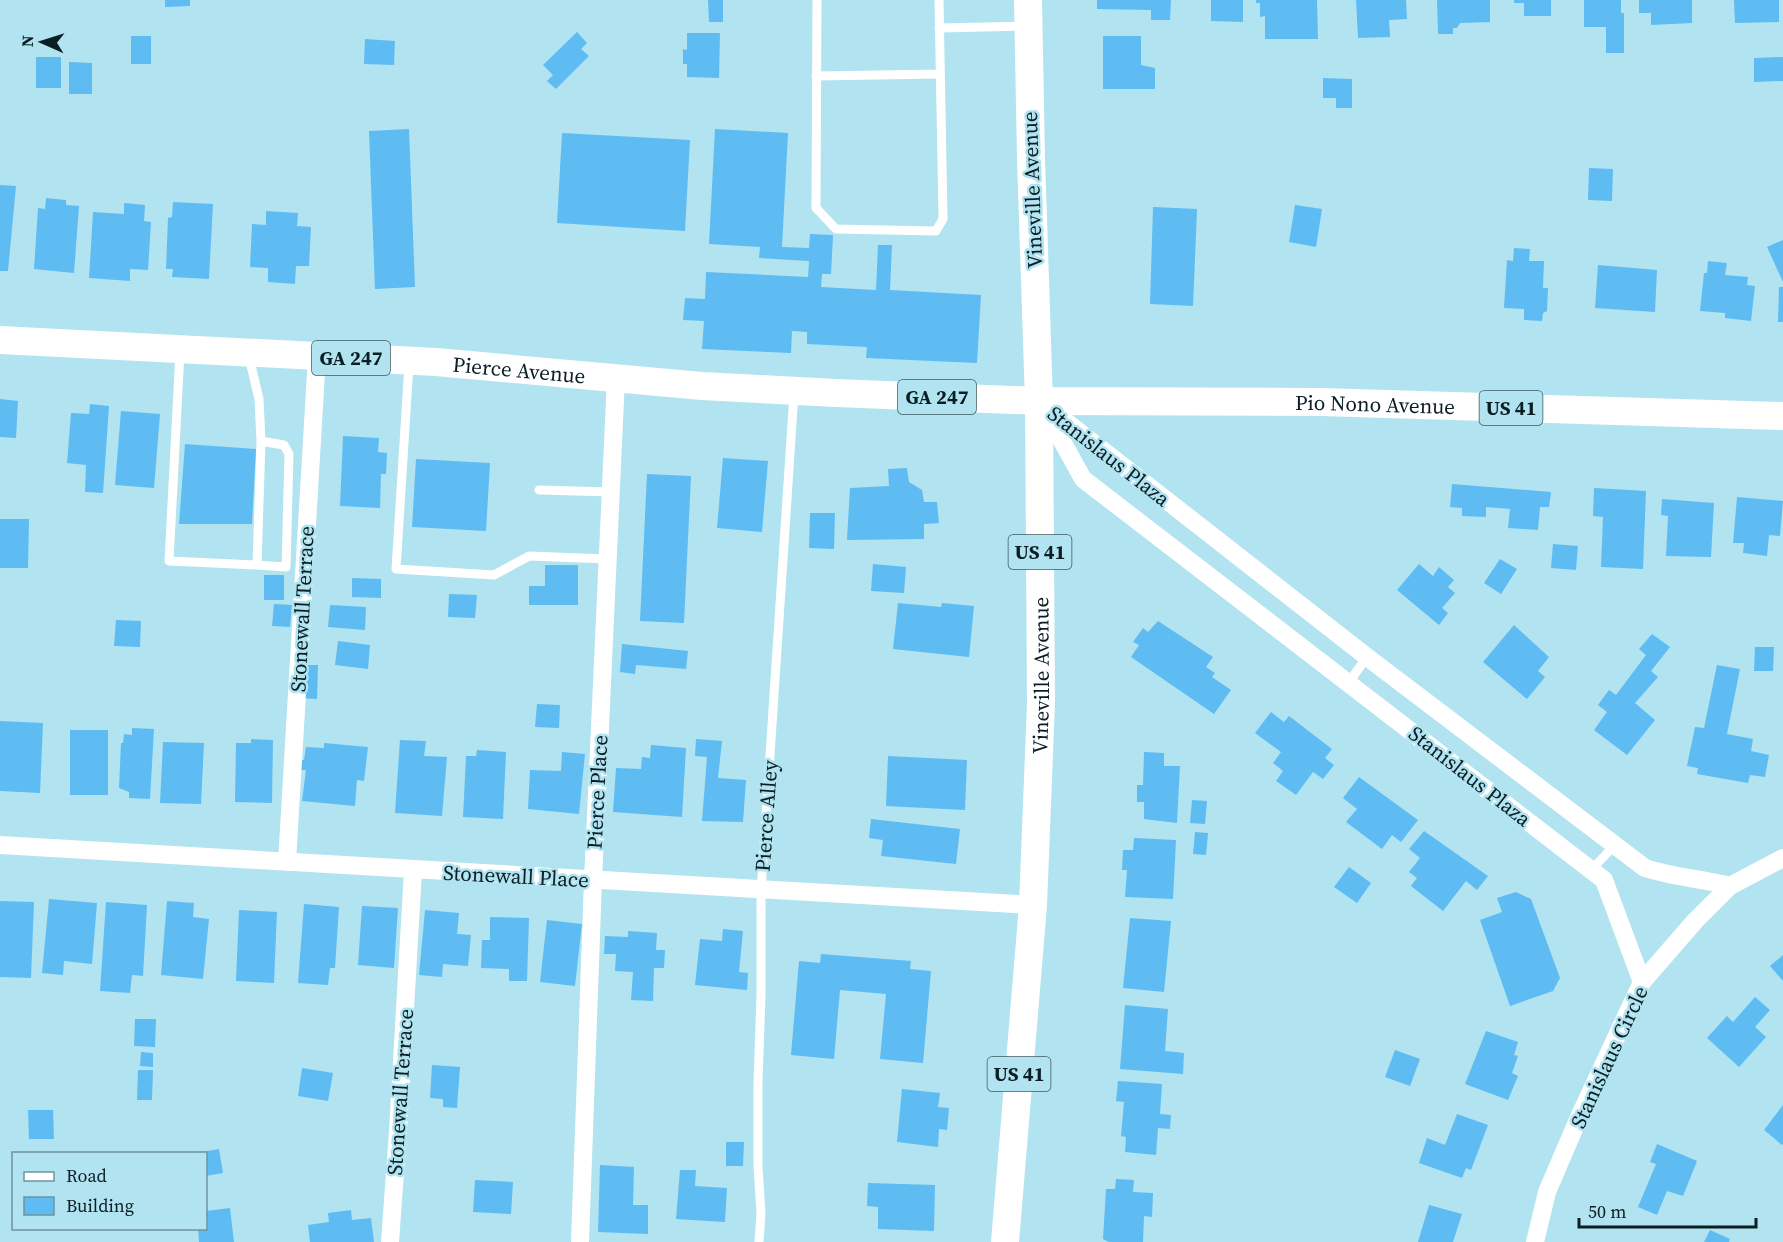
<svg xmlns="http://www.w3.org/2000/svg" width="1783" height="1242" viewBox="0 0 1783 1242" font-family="'Source Serif 4',serif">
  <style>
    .building { fill: #5ebcf2 }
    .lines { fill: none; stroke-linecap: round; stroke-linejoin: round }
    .service { stroke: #fff; stroke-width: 9 }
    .minor { stroke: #fff; stroke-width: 18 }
    .primary { stroke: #fff; stroke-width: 28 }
    .labels { text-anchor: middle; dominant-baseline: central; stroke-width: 5; stroke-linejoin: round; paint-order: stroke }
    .shield { fill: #b2e3f0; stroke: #3c5960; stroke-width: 1.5 }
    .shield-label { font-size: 20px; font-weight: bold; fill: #0a1e23 }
    .street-label { font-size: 21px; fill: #0a1e23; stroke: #b2e3f0 }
  </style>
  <rect width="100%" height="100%" fill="#b2e3f0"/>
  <path class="building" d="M165,0H190V6L165,7Z
    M708,0H723V22H709Z
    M1097,0H1171L1170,20H1151V10L1097,9Z
    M1211,0H1243V22L1211,21Z
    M1256,0H1317L1318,39H1265V16L1260,17V3H1256Z
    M1356,0H1406L1407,19L1389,20L1390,37L1358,38Z
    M1437,0H1490V22L1460,23L1457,28H1453V34H1438Z
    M1514,0H1551V16H1524V3H1514Z
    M1584,0H1621V13H1624V53H1606V27H1584Z
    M1639,0H1692V23L1651,25V13H1639Z
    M1734,0H1779V22L1735,23Z
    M577,32L587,43L581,49L589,56L556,89L547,81L553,75L543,65Z
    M687,33H720L719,78L687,77V64H683V49L687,50Z
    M131,36H151V64H131Z
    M1103,36H1141V65L1155,68V89H1103Z
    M365,39L395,41L394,65L364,64Z
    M36,57H61V88H36Z
    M1783,57V81L1754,82V58Z
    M69,62L92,63V94H69Z
    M1323,78L1352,79V108H1336V98H1323Z
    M409,129L415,287L375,289L369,131Z
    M715,129L788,133L782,247L809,248L810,234L833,235L831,274H822L821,287L876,290L878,245H892L890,290L981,295L977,363L866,358L867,347L807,344V332L792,331L791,353L702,349L704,321L683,320L685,298L705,299L706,272L808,277L809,261L759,258L760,247L709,244Z
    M562,133L690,140L685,231L557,223Z
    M1589,168L1613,169L1612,201L1588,200Z
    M0,185L16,186L8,271H0Z
    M46,198L66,200V205L79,206L74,273L34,269L38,208L45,209Z
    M173,202L213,204L209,279L172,277L173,269H166L168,218L172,217Z
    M124,203L145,205L144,221L151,222L148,270L130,269V281L89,278L93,212L124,214Z
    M1295,205L1322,209L1316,247L1289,242Z
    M1153,207L1197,209L1193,306L1150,304Z
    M266,211L298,213L297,226L311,227L309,266H296L295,284L268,282V268L250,267L252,224L266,225Z
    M1783,240V282L1767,247Z
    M1514,248L1530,249L1529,261H1544L1543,288H1548L1547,311L1543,313L1542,321L1524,320V309L1504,308L1507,260L1513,261Z
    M1708,261L1727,263L1725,275L1748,277L1747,285L1755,286L1751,321L1725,318V313L1700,311L1704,273H1707Z
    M1598,265L1657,270L1655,312L1595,308Z
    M1779,287H1783V322H1778Z
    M0,399L18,401L16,438L0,437Z
    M90,404L109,406L103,493L85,492L86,465L67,463L71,413L89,414Z
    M121,411L160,414L154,488L115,485Z
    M343,436L379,438L378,452L387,453L386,474H381L380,508L340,506Z
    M185,444L256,449L252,524H179Z
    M723,458L768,461L762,532L717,528Z
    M416,459L490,463L486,531L412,527Z
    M907,468L909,482L922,490L924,502H937L939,523L924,524V539L847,540L850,488L889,486L888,469Z
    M647,474L691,476L684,623L640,621Z
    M1452,484L1551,492L1549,507H1540L1538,530L1508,528L1510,509L1486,507V517L1462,516V508L1450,507Z
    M1594,488L1646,491L1643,569L1601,567L1603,517L1593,516Z
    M1737,497L1783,501L1780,536L1769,535L1767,556L1743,553L1744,543H1733Z
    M1662,499L1714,503L1711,557L1666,556L1668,516L1661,515Z
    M810,513H835L834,549L809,548Z
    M0,519H29L28,568H0Z
    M1553,544L1578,546L1576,570L1551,568Z
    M1500,559L1517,569L1501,594L1484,583Z
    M873,564L906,567L904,593L871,591Z
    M1419,564L1433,576L1439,567L1454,580L1448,587L1455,593L1442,608L1448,613L1439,625L1397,590Z
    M545,565H578V605H529V586H545Z
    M264,575H284V600H264Z
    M352,578L381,579V598L352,597Z
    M449,594L477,595L475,618L448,617Z
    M898,603L941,607L942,603L974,606L969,657L893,649Z
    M274,604L292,605L290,627L272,626Z
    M330,605L366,607L365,630L328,627Z
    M116,620L141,621L140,647L114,646Z
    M1158,621L1213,657L1206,667L1215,673L1212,677L1231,690L1214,714L1131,657L1139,645L1133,642L1143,628L1148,632Z
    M1514,625L1549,657L1538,671L1545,677L1527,699L1483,662Z
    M1652,634L1670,647L1651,671L1658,677L1635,703L1655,720L1627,755L1594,730L1607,712L1598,705L1609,690L1616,695L1646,655L1639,649Z
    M338,641L370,645L368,669L335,665Z
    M622,644L688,651L686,669L636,665L635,674L620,672Z
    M1755,647H1774L1773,671H1754Z
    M298,665H318L317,699L297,698Z
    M1717,665L1740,669L1727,734L1753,739L1751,751L1769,755L1765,777L1750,775L1748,783L1697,774L1698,768L1687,766L1695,727L1704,728Z
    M537,704L560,705L559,728L535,727Z
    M1271,712L1284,722L1289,716L1332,749L1325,758L1334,765L1323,779L1313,772L1296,795L1276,781L1283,771L1273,763L1281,752L1255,733Z
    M0,721L43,723L40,793L0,791Z
    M132,728L154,729L150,799L129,798V792L119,788L121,743H123L124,734L132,735Z
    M70,730H108V795H70Z
    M251,739L273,740L272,803L235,802L236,743H251Z
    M696,739L722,741L718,778L746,780L743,822L702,821L707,757L695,756Z
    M400,740L426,741L424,756L447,757L442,816L395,813Z
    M163,742L204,743L201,804L160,803Z
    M324,743L368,747L364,781L357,780L355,806L302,801L306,770H296L297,759L304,760L306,747L324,748Z
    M651,745L686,748L682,817L613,812L616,768L641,769L642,757L650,758Z
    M477,750L506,752L503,819L463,817L466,756H476Z
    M562,752L585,754L579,814L528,809L530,770L561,771Z
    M1144,752L1164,753V766H1180L1177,823L1144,819V802H1137V785H1143Z
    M888,756L967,760L965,810L886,806Z
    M1359,777L1418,820L1401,842L1392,835L1382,849L1346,822L1357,809L1343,798Z
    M1192,800L1207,801L1205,824L1190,823Z
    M871,819L960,829L956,864L881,856L883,840L869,838Z
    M1424,831L1488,876L1477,890L1466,881L1443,911L1411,886L1417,878L1409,872L1420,858L1409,849Z
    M1195,832L1208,833L1206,855L1193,854Z
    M1134,838L1176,840L1173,899L1125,897L1127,870H1122L1123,850H1133Z
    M1349,867L1371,883L1357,903L1334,887Z
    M1516,892L1531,899L1560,978L1553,991L1510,1006L1480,920L1502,912L1497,898Z
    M49,899L97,903L92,964L64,961L63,975L42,973Z
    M0,901L34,902L31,978L0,977Z
    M167,901L194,903L193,917L209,919L203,979L161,975Z
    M106,902L147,905L143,976L132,975L130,993L100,991Z
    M304,904L339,907L335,968H330L328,985L298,983Z
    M362,906L398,908L394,968L358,965Z
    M239,910L277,912L274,983L236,981Z
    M425,910L459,913L457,934L471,935L468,966L443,964L442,977L419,975Z
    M490,917L529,918L527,981H509V969L481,968L482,940H490Z
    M1130,918L1171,921L1164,992L1123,988Z
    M547,920L582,924L575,986L540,982Z
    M723,929L743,931L739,972L748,973L747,990L695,985L700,939L722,941Z
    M628,931L657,933L656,950H665L664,968H654L653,1001L631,1000L633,972L615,971L616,954H604L605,936L628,937Z
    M821,954L911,961L910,969L931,971L923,1063L880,1059L886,994L840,990L834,1059L791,1055L799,961L820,963Z
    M1783,955V981L1770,966Z
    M1755,997L1770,1010L1755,1027L1766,1037L1739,1067L1707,1038L1727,1016L1733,1022Z
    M1125,1005L1168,1009L1165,1051L1184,1053L1183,1074L1120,1069Z
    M135,1019H156L155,1047L134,1046Z
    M1486,1031L1518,1042L1514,1055L1518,1056L1512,1073L1518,1076L1508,1100L1465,1084Z
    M1395,1050L1420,1059L1410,1086L1385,1077Z
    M141,1052L153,1053V1067L140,1066Z
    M432,1065L460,1067L457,1108L443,1107V1099L430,1098Z
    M302,1068L333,1073L328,1101L298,1096Z
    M138,1070H153L152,1100H137Z
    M1118,1081L1162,1084L1160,1114L1171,1115L1170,1129L1158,1128L1156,1155L1125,1152L1126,1137L1121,1136L1124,1102L1116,1101Z
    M902,1089L940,1093L938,1107L949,1108L947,1130L939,1129L938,1147L897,1142Z
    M1783,1105V1144L1782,1145L1764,1130Z
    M28,1110H53L54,1139H29Z
    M1457,1114L1488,1125L1471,1170L1466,1168L1462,1178L1419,1163L1427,1138L1445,1145Z
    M726,1142H744L743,1166H726Z
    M1657,1144L1697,1161L1683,1196L1667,1191L1657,1215L1638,1207L1656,1164L1650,1162Z
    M219,1149L223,1173L206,1176V1154H202V1152Z
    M600,1165L634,1167L633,1205H648V1234L598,1232Z
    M680,1170H696L695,1186L727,1188L725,1222L676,1219Z
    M1116,1179L1134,1180L1133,1192L1153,1193L1152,1217L1144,1216L1143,1242H1109L1103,1239L1106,1189H1115Z
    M475,1180L513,1182L511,1214L473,1212Z
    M868,1183L935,1185L934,1231L878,1229V1207L867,1206Z
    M1429,1205L1462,1214L1453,1242H1418Z
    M230,1208L234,1242H199L198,1228H206V1211Z
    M351,1210L352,1220L371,1218L374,1242H310L308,1225L329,1222L328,1213Z
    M1710,1230L1730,1239L1729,1242H1704Z"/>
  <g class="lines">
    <path class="service" d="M817,0L816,208L836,229L936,231L943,219L939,0
      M939,28L1024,26
      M816,76L940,74
      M180,352L169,561L257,565L261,441L259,399L249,357
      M409,364L396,569L494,575L529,556L608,559
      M539,490L611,492
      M257,565L286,567L289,454L284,445L261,441
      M1349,682L1367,657
      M1591,870L1614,846
      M759,1242L761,1213L758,1167V1083L761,995V891L794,393"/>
    <path class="minor" d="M1042,405L1083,479L1604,880L1642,982
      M1046,406L1367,657L1645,868C1673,877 1702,879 1730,886
      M0,845L1033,905
      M287,862L317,356
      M390,1242L398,1131L413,870
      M580,1242L593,880L616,378
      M1535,1242L1547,1192L1580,1115L1642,982L1695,921L1730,886L1783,858"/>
    <g class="primary">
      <path id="s1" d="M0,340L436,362L702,386L836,393L1039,401L1322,402L1783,416"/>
      <path id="s2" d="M1005,1242L1033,905L1041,703L1039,401L1031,159L1028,0"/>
    </g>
  </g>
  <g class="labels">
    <g class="shield">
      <rect x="312" y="341" width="78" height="34" rx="4.5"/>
      <rect x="898" y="380" width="78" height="34" rx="4.5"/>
      <rect x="1479.5" y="391" width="63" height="34" rx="4.5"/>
      <rect x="1008.5" y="535" width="63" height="34" rx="4.5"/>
      <rect x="987.5" y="1057" width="63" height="34" rx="4.5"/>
    </g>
    <g class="shield-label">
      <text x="351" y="358">GA 247</text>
      <text x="937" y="397">GA 247</text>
      <text x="1511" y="408">US 41</text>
      <text x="1040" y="552">US 41</text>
      <text x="1019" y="1074">US 41</text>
    </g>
    <g class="street-label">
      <text transform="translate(1032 190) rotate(-92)">Vineville Avenue</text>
      <text stroke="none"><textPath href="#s1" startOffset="520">Pierce Avenue</textPath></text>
      <text stroke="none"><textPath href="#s1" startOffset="1377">Pio Nono Avenue</textPath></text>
      <text transform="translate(1109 456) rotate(38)">Stanislaus Plaza</text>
      <text transform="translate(302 609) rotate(-87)">Stonewall Terrace</text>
      <text stroke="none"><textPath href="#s2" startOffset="568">Vineville Avenue</textPath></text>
      <text transform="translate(1470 776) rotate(38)">Stanislaus Plaza</text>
      <text transform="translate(597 792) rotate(-87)">Pierce Place</text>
      <text transform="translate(766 816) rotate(-86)">Pierce Alley</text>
      <text transform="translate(516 876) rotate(3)">Stonewall Place</text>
      <text transform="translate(1609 1057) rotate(-65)">Stanislaus Circle</text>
      <text transform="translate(400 1092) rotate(-86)">Stonewall Terrace</text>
    </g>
  </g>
  <rect x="12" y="1152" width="195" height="78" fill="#b2e3f0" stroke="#6f949e" stroke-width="1.5"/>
  <rect x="24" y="1172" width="30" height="9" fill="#ffffff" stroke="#6f949e" stroke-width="1.5"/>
  <text x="66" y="1182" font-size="18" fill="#0a1e23">Road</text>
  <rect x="24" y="1197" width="30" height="18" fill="#5ebcf2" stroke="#6f949e" stroke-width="1.5"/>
  <text x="66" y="1212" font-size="18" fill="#0a1e23">Building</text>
  <g transform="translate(42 42) rotate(273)" stroke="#b2e3f0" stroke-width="4.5" paint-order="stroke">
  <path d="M0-4.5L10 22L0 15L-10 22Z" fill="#0a1e23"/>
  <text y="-9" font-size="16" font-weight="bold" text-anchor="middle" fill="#0a1e23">N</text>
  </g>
  <path d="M1579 1218v9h177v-9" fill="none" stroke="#0a1e23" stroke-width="3"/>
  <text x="1588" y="1218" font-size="18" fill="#0a1e23" stroke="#b2e3f0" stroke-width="4.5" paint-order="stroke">50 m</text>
</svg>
